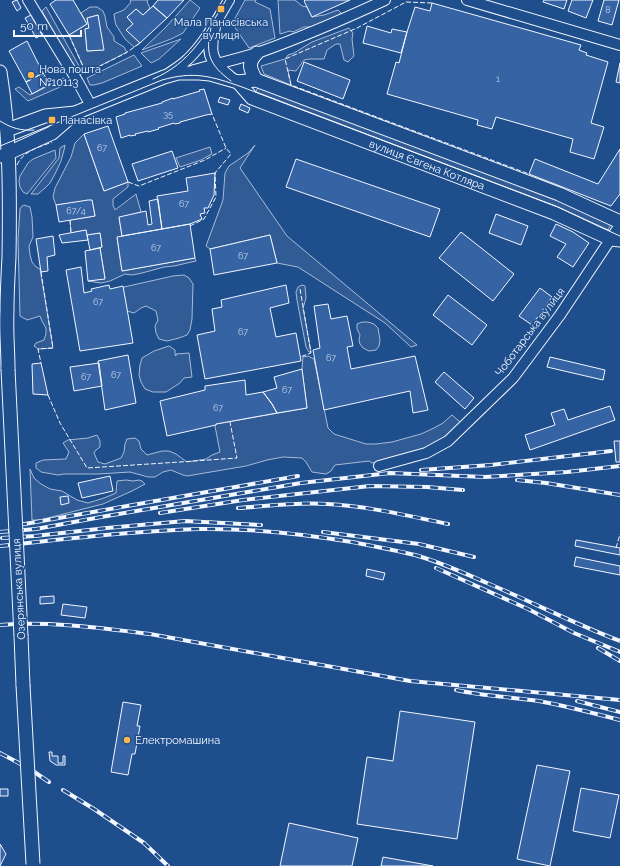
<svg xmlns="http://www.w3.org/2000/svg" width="620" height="866" viewBox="0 0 620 866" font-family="Raleway,sans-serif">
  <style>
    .built { fill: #305b95; stroke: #a8bbd7; fill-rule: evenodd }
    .building { fill: #3563a3; stroke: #f2f6ff }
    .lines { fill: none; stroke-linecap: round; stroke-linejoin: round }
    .minor-casing { stroke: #f2f6ff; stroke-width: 12 }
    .major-casing { stroke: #f2f6ff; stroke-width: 15 }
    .minor { stroke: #1f4e8c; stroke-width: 10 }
    .major { stroke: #1f4e8c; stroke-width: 13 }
    .tram { stroke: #f2f6ff; stroke-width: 1 }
    .rail-casing { stroke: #f2f6ff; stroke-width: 4 }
    .rail { stroke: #1f4e8c; stroke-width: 2.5; stroke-dasharray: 8; stroke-linecap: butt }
    .major-bridge-casing { stroke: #f2f6ff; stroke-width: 15; stroke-linecap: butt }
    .major-bridge { stroke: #1f4e8c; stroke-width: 13 }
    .fence { stroke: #f2f6ff; stroke-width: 1; stroke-dasharray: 5 2; stroke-linecap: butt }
    .poi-dot { fill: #ffb74d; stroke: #1f4e8c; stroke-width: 1.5 }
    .labels { text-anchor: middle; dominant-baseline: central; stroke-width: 3; stroke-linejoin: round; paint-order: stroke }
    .number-label { font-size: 9px; fill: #c3d1e8 }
    .poi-label { font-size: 11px; fill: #f2f6ff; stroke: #1f4e8c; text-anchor: start }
    .street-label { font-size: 11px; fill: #f2f6ff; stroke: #1f4e8c }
  </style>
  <rect width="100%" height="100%" fill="#1f4e8c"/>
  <path class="built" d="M130,0H148L147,2L150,8L143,15L136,9L127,17L133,24L127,30L140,43L134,47L125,39L116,25L115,21L114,14L124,10L131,2Z
    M190,0L200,8L183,33L171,39L142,50L166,27Z
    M245,0H256L255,2L270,9L275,38L249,48L234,26L233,22Z
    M278,0H295L302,6L307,7L312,17L324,15L338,10L341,13L337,17L325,21L314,27H304L293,32L290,31L280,34Z
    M46,7L83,73L79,76L42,11Z
    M90,7H97L103,11L105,16L107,27L114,37V41L124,47L127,52L86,73L69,35L87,24L81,13ZM98,15L103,50L87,51L85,29L89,28L87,18Z
    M349,28L353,33L352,39L354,56L348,62L344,60L340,44H336L327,50L324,59H309L304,60L296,71L288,70L291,85L264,74L261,66L285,59L288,55L294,53L312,42Z
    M181,39L159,59L151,63L141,53Z
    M134,55L142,66L102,83L94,85H90L87,78Z
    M64,78L67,84L28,101L15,89L19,87L30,95Z
    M259,85L559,200L611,224L607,232L255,94Z
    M84,134L104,191L128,182V187L113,199V205L115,210L136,194L141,212L119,218L122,236L117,238L122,271L195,258L196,261L174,266L164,267L142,273L132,275L125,274L110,281L101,283L88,281L105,278L100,248L102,247L100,233L87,235L86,230L71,233L70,220L95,216L92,200L56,205L53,197L55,188L71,157L75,143Z
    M65,145L64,150L61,161L55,174L50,183L45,188L38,194H31L59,158L60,148Z
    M255,145L240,168L287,236L417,345L411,347L385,323L298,267L277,263L270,235L210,249L206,246L223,200L225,173L229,166L248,153Z
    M210,147L212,154L201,160L180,167L176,158Z
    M55,150L56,158L27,194L23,192L20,187L19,181L20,176L28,163L33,159Z
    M24,205L30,207L32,217L33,237L29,246L30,255L32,262L36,267L40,269L53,348L38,349L34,346L36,343L44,340L46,334V328L42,321L40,316L27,320L20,316L18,239L20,209L22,206Z
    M184,275L189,278L193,284L192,319L190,330L187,335L179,338L167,341L159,339L156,333L155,326L158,320L156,311L146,306L141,308L134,313L127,311L123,289L124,287L173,276Z
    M302,285L305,286L306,298L303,308L311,352H309L306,347L297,300L296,292L298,287Z
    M362,322H368L374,324L378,328L380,340L379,346L376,350L369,351L363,348L360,344L359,340L360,335L357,329V324Z
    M169,346L175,350V355L176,356V354L189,353L192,377L184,378L180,383L166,392H153L145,389L141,382L139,375L140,365L142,358L154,351Z
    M308,356L314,359L328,428L334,434L366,444H376L392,442L421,434L434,428L443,423L452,415L460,422L441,441L410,456L372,463L369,461L335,465L331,471L326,474L312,472L306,462L302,458L283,457L267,460L246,466L187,476L183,475L171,470L163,472L155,477H148L130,472L98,474H64L58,475L41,472L36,468V463L43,460L66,459L69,452L63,443L68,440L88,438L97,435L100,441V447L96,450L94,453L98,462L105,464L121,458L124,452L125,444L127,439L135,438L139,441L141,449L147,455L162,451H169L176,454L187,462L206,459L212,455L220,452L215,426L216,425V424L307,408L302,369L303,357Z
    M30,469L34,478L41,484L50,489L62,491L77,500L88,503L104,498L116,493L117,481L126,480L133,481L139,480L142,481L145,484L132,491L103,504L40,520H32Z"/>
  <path class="building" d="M17,0L21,8L17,11L12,2Z
    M56,0H73L87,24L69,35L50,4Z
    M158,0H184L167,18L153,6Z
    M305,0H350L312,17L304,1Z
    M544,0H567L564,9L543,2Z
    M572,0H593L586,18L568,11Z
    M604,0H619L612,25L598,21Z
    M432,3L581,45L579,50L587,53L586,55L608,62L591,123L604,127L594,159L570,152L573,139L496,117L492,129L477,125L478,120L387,94L396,62L399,63L407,32L415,7L430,11Z
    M153,6L167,18L140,43L126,30L133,24L127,17L136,9L143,15Z
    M31,15L42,35L36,38L25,18Z
    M98,15L104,50L87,51L85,29L89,28L87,18Z
    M367,26L391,33L392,29L407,32L401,53L363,43Z
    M27,41L43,73L26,82L9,51Z
    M304,62L350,80L343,99L297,81Z
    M620,63V83L616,82Z
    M43,73L50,84L32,94L26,82Z
    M204,89L212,114L206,115L180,122V123L175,124L174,123L158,128L159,129L148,132V131L135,134L136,135L130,136V135L121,138L116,117L125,114V113L162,103V102L173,98V99L200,91L199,90Z
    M220,97L230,100L228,105L218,102Z
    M241,104L250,108L248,113L239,109Z
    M108,126L128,182L104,191L84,134Z
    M620,149V194L611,206L529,174L535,159L598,184Z
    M172,151L178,168L138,181L132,164Z
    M296,159L440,209L430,237L286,187Z
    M215,173L214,195L208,208H204L205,213L200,214L202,219L190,224L162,229L157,196L188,191L186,178Z
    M158,199L162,229L122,236L119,217L146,211L148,225L152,224L149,201Z
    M88,200H92L95,216L59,222L56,205Z
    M496,214L528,226L521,245L489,233Z
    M190,224L195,258L122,271L117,237Z
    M556,224L573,232L589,243L573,267L557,257L566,244L550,236Z
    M86,230L88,240L62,243L59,235Z
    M461,232L514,274L493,301L439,258Z
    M100,233L102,247L90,250L87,235Z
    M270,235L277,263L214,275L210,249Z
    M53,236L55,255L47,257L48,271L41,272L36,239Z
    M100,248L105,279L88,281L85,251Z
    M81,267L84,293L92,291L91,289L109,285L110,289L123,286L133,343L80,351L66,270Z
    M286,285L289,303L270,308L276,337L296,333L301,361L205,379L197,335L215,331L212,309L222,307L221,300Z
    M540,288L552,297L532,325L519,316Z
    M448,295L487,325L472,345L433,315Z
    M328,304L331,319L347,316L353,346L347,347L351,369L415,356L428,410L413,413L410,391L324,410L313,350L320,348L314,306Z
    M128,355L136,403L105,410L98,361Z
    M550,357L605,370L603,380L547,367Z
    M41,363L48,395L33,394L32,364Z
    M99,363L102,386L74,391L70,367Z
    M302,369L307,408L277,413L272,404L263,392L277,388L274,377Z
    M444,372L474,398L465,409L435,382Z
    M245,380L246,395L263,392L272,404L277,413L216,424V425L167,436L160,401L205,390V386Z
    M610,406L615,420L530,450L525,435L555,425L551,413L564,409L568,420Z
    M614,441H620V462H616Z
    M110,476L113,491L82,498L78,483Z
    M68,496L69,503L61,505L60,497Z
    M576,540L620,548V555L575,546Z
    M576,557L620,566V575L574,566Z
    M367,569L385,573L383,580L366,576Z
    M54,596V603L40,604V597Z
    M63,604L87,607L85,618L61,615Z
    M123,702L141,705L137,726H140L135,754H132L128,775L111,772Z
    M400,711L475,722L457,839L357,824L367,757L393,761Z
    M49,752H52V756H58V763H63V756H65V765H56L50,761Z
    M537,765L570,771L550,866L517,859Z
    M581,788L619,795L610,838L573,831Z
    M0,789H8V796H0Z
    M289,823L358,838L352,866H280Z
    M0,844L6,854L0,866Z
    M383,857L433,866H381Z"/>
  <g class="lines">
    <defs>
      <path id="minor" d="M28,0L78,82L91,106
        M467,0L620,45
        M194,70C216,64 238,59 260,52C302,37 344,19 385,0
        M168,74C175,69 182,65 188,59C205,43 217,20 229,0
        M379,466L426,453L448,441L513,378L560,315L620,225"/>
      <g id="major">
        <path d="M214,24C208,51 208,61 231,79"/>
        <path d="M0,72C10,133 10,196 9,257C8,275 7,293 7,311C6,331 8,350 8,369"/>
        <path d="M256,80C250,69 247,63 257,53"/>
        <path d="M238,82L256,80L559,194L620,222"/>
        <path id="s1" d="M7,130L45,116L75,113L164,77L178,73H199L210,74L238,82L252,98L554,213L611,239L620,240"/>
        <path d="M2,156L52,133L75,113"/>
        <path d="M21,636L23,685"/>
      </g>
    </defs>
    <use href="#minor" class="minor-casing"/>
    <use href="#major" class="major-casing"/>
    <use href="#minor" class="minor"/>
    <use href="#major" class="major"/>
    <path class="tram" d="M211,28C205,53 209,65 231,81
      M153,79C191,63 206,33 226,0
      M0,121C11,128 21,131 34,130
      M0,146L162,80C194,71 211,76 242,87L558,207L598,226L620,236"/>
    <defs>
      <path id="rail" d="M421,470L491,465L611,451
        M517,480L546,483L620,495
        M238,508C268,506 298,502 327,504C368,506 408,516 448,524
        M160,513L243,500L370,486L427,487L463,490
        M19,525L298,476
        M0,532L36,529L101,517L301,483L390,473L485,477L567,472L620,466
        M323,532L419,544L474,557
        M2,538L35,536L107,528L185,521L261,525
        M0,546C66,539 132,531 199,529C250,528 302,534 352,542C373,546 395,550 415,555C440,562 464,573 487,583C532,602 575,624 620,641
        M436,568L528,609L574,633L620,652
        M0,625C50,621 100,628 150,634L410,681L620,700
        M598,648L620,661
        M456,690C483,696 511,697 539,701C566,706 593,713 620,720
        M577,701L620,712
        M0,753L30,769L49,782
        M63,790L94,809L144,843L168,866"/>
    </defs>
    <use href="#rail" class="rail-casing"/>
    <use href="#rail" class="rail"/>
    <defs>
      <path id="major-bridge" d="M8,369L21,636
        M23,685L33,864"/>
    </defs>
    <use href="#major-bridge" class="major-bridge-casing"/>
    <use href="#major-bridge" class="major-bridge"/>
    <path class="fence" d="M432,3L406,2L357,28L285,59L291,85L529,174
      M69,35L86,73L126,53L140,43
      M17,165C24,150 38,148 52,142
      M128,182L139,186L205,160L226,148
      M70,220L71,233
      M190,226L204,219L216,197L215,173L231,154L226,148L212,114
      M41,272L53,348L38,349L41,363
      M300,289L311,353L300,357
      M48,395L60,423L87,468L180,462L237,458L230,422
      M616,548L620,534"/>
  </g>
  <g class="poi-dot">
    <rect x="217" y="5" width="8" height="8" rx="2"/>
    <circle cx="31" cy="75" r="4"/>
    <rect x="48" y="116" width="8" height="8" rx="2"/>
    <circle cx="127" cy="740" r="4"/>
  </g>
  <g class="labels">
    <g class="number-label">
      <text x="608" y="10">8</text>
      <text x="498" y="79">1</text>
      <text x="168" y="114">35</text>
      <text x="102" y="148">67</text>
      <text x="184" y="204">67</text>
      <text x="76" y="211">67/4</text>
      <text x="156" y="248">67</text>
      <text x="243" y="256">67</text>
      <text x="98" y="302">67</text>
      <text x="243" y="332">67</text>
      <text x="331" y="358">67</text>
      <text x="116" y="375">67</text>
      <text x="86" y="377">67</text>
      <text x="287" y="390">67</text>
      <text x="218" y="408">67</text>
    </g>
    <g class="poi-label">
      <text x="221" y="22" text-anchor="middle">Мала Панасівська<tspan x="221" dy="13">вулиця</tspan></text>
      <text x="39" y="69">Нова пошта<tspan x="39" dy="13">№10113</tspan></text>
      <text x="60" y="120">Панасівка</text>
      <text x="135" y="740">Електромашина</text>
    </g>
    <g class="street-label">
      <text stroke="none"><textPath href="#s1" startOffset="451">вулиця Євгена Котляра</textPath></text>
      <text transform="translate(530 332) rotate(-53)">Чоботарська вулиця</text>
      <text transform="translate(19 589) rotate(-93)">Озерянська вулиця</text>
    </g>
  </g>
  <path d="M14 30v6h67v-6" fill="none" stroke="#f2f6ff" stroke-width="2"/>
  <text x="20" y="30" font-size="12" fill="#f2f6ff" stroke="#1f4e8c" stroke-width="3" paint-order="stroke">50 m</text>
</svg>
